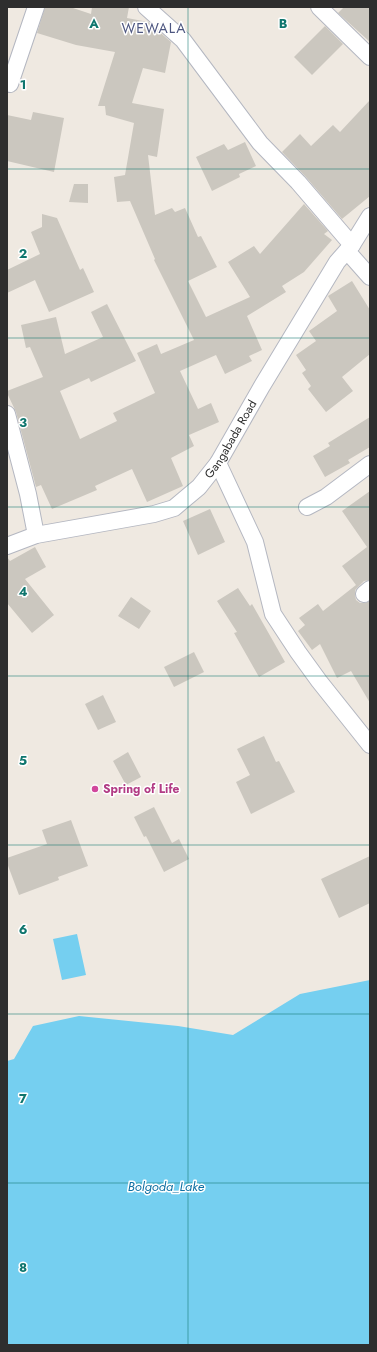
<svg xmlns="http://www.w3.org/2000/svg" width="377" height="1352" viewBox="0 0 377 1352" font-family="Jost,sans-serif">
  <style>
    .water { fill: #75cff0 }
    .building { fill: #cbc7bf }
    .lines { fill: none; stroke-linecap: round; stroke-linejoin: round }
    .street-casing { stroke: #b4b7c1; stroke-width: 18 }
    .street { stroke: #fff; stroke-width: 16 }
    .grid { fill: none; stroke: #0f766e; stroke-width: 1; stroke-opacity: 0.55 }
    .hotel-dot { fill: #d1479c; stroke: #fff; stroke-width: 1.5 }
    .labels { text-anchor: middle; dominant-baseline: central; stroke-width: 3; stroke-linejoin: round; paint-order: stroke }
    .street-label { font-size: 12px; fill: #2e2e2e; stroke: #fff }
    .hotel-label { font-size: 12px; font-weight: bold; fill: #b23c85; stroke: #fff; text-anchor: start }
    .water-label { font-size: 13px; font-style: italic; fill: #0d6fa3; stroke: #fff }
    .quarter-label { font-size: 14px; letter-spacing: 1px; fill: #4d5680; stroke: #fff }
    .grid-label { font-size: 13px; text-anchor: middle; font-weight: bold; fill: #0f766e; stroke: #fff; stroke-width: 3; stroke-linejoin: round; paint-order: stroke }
  </style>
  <rect width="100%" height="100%" fill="#efe9e1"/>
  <path class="water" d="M77,934L86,975L62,980L53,939Z
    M370,980V1345H7V1061L14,1059L33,1026L79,1016L178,1026L233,1035L300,994Z"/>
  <path class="building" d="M45,7H70L91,14L92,7H129L127,18L148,22L171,42L165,73L143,68L132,103L164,109L157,157L148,155L155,215L172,208L175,212L185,208L198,237L201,236L217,267L188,281L206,317L250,297L228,262L254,246L260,254L304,204L328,231L324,234L332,240L304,272L282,286L286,292L247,316L262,350L249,356L252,361L225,374L216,355L180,371L198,409L211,403L219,422L189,435L194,446L171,458L183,486L147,502L132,469L95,486L97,490L52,509L41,485L36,487L16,412L7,393V391L43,377L30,347L26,348L21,325L56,317L65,354L103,337L91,312L107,304L136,361L91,382L89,378L60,391L80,439L117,421L113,413L155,393L137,353L157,344L161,354L194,340L154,260L155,259L130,201L117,202L114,177L125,175L134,123L106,115L105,106H98L115,52L76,45L37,33Z
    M344,7H370V42L338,13Z
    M325,26L343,44L312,75L294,57Z
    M370,100V196L342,219L305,176L282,152L300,134L311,146L333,125L340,132Z
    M33,112L64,118L54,172L7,161V115L31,120Z
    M245,142L256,166L239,174L240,177L212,191L196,157L224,144L228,150Z
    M74,184H88V203L69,202Z
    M42,214L57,218L80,270L83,268L94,292L49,312L35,280L7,293V270L40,254L31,232L42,227Z
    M352,281L370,310V354L342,377L353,391L326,412L308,389L311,386L302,373L306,370L296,355L316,341L309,331L337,311L328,296Z
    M370,417V447L348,460L350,463L325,477L313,456L330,446L328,443Z
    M370,491V580L364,581L355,590V595L356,600L360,603H365L370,601V703L351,671L337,678L320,644L312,650L298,631L305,625L299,618L318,604L323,611L356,585L342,566L367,547L342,511Z
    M210,509L225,542L198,555L183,521Z
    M35,547L46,567L25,579L54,615L32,633L7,603V557L10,561Z
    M238,588L250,606L252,604L285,662L259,677L234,633L237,632L217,601Z
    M131,597L151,611L139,629L118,616Z
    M194,652L204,672L174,687L164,667Z
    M103,695L116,722L98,730L85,704Z
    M264,736L276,762L279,761L295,792L251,814L236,782L250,775L237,749Z
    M128,752L141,777L126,785L113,761Z
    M154,807L172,843L179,839L189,859L164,872L146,836L144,837L134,817Z
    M71,820L88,866L58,877L59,880L19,895L7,863V858L47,844L42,830Z
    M370,856V903L339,918L321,879Z"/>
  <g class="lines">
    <defs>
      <g id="street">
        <path d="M146,7L183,40L260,143L298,182L352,245"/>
        <path d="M319,7L370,57"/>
        <path d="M10,84L36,7"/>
        <path d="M347,251L370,277"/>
        <path d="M7,414L28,494L36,535"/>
        <path d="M218,463L255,542L273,614L298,652L319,681L370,745"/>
        <path d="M307,507L326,497L370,464"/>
        <path id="s1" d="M7,546L36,535L154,514L174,508L199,487L218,463L262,386L337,262L352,245L370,216"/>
        <path d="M364,594L370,589"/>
      </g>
    </defs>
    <use href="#street" class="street-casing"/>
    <use href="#street" class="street"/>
  </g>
  <path class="grid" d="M188,7V1345M7,169H370M7,338H370M7,507H370M7,676H370M7,845H370M7,1014H370M7,1183H370"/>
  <circle class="hotel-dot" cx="95" cy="789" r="4"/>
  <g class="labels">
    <g class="street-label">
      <text stroke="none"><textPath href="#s1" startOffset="262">Gangabada Road</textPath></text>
    </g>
    <g class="hotel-label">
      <text x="103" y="789">Spring of Life</text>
    </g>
    <g class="water-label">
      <text x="166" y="1186">Bolgoda_Lake</text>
    </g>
    <g class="quarter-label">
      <text x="154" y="28">WEWALA</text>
    </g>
  </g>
  <g class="grid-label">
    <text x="94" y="28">A</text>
    <text x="283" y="28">B</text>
    <text x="23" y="89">1</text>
    <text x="23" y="258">2</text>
    <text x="23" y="427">3</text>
    <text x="23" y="596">4</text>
    <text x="23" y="765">5</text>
    <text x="23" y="934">6</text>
    <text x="23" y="1103">7</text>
    <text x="23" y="1272">8</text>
  </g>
  <rect width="377" height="1352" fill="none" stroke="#2e2e2e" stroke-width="16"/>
</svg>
